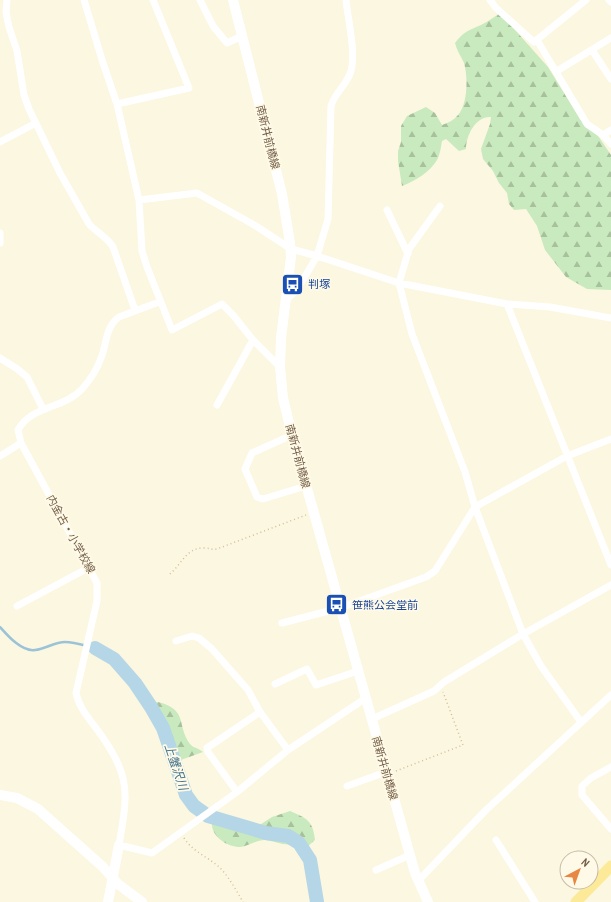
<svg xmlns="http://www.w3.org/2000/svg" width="611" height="902" viewBox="0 0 611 902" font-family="'Archivo Narrow','Noto Sans JP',sans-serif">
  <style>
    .forest { fill: url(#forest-firs) }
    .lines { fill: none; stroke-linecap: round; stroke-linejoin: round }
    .stream { stroke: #9bc3d8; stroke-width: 2.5 }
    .river { stroke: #b5d6e6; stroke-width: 14 }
    .path { stroke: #d6bd9c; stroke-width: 1.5; stroke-dasharray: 1 3; stroke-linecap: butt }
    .street { stroke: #fff; stroke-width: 7 }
    .secondary { stroke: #fff; stroke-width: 10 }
    .primary { stroke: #fcea98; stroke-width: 11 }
    .labels { text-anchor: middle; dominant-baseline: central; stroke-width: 3.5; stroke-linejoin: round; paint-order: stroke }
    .street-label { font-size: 11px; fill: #735f48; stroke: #fffae7 }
    .transit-label { font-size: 11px; fill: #164399; stroke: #fffae7; text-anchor: start }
    .water-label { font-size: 12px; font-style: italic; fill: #44748e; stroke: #fffae7 }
  </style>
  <defs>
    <pattern id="forest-firs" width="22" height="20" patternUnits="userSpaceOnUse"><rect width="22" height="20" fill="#c9eabf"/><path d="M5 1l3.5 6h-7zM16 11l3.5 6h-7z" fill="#a8c19d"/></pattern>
  </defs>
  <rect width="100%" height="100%" fill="#fcf7e1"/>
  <path class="forest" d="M500,13L548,67L580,119L592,127L611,155V290L587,289L566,277L545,250L537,226L526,209L514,210L509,204L507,193L499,183L493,171L483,159L481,149L490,124L491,117C476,116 466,135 466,149L459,151L446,139L442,141C441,147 440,155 437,160C430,172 415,181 402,186L398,161V151L401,142V126L407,116L426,107L435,113L442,125C448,123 454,120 458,115C468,104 468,76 464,63C461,56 457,51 455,43C463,32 469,30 481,25C487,22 494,17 500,13Z
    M158,702C189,710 176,725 190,744C193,748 199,748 203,752L178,761L171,736L154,703Z
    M290,811C306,818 313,820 315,840L307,847C292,827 281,832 258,826L272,817Z
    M212,823L258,835L287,840L293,844C284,846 274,841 265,840C256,840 249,846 240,847C227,847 211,836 212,823Z"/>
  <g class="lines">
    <path class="stream" d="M0,627C8,636 22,652 35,650C46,649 54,642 65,642C75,642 86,646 95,648"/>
    <path class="river" d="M95,648L114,659L135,683L151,707L163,728L186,795L194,806L208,816L266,833L288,836L299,843L310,860L317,902"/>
    <path class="path" d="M170,574C181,565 187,547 204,548C209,548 212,550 217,549L306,515
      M396,771L463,745L443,692
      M184,838C192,851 206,856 218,866C228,875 236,890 243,902"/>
    <path class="street" d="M7,0L6,12L9,27L17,51L24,95L29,109L60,173L89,224C96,232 107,237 113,247L135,310
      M84,0L103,63L117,104L139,200L142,251L147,267L172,330L222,304L233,315L253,340L280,367
      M200,0L213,26L227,43L242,36
      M490,0L496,8L534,42L586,0
      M609,0L611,2
      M537,40L587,124L603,135L611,144
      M592,50L611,79
      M557,71L611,38
      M117,104L189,88L153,0
      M603,135L611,130
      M0,142L36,123
      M139,200L197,193L256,226L291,249L317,256L399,283L507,304L550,307L611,318
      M440,206L409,249L399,283L412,334L465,472L475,507L523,634L541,666L581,722
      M387,210L408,254
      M0,233V243
      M286,300L297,290L317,256L328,219L331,106C335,92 347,85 351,71C356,52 348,20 346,0
      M159,302L119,317C105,327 107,344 101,358C97,370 90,380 82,389C64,409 32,405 18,430L21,443L97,583V601L76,693C79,708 90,720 99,732C131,777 128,793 119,845L152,853L237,792L288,750L366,698
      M507,304L611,565
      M0,358L16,368L27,377L43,409
      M217,405L253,340
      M292,435L252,453L245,469L257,497L263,499L306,486
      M0,456L21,443
      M17,606L90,567
      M282,623L340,608L426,577L435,571L475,507L567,456L611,439
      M176,641L192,636L199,638L212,649L248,690L260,712L288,750
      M275,684L307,669L316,685L358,671
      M372,719L434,691L444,682L523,634L611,585
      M611,767L591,778L582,786V795L611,829
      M347,786L386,772
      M237,792L208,752L207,748L260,712
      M496,840L535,902
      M376,870L410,855
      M418,881L486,810L611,695"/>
    <path class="secondary" d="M233,0L282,194L290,243L291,257L281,338L280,367L283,398L292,435L415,873L428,902
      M0,795L17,798L38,809L103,867L118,884L142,902
      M108,902L119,845"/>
    <path class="primary" d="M576,902L611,866"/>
  </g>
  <defs>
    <symbol id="bus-square" viewBox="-11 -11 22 22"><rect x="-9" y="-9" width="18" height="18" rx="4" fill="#1a4fb4" stroke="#fffae7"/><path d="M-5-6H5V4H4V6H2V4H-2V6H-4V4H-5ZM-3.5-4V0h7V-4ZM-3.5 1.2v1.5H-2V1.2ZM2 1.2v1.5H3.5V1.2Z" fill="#fff"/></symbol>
  </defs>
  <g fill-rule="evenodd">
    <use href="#bus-square" x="280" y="272" width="25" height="25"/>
    <use href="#bus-square" x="324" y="592" width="25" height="25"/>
  </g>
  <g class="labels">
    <g class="street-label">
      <text transform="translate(268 137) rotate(76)">南新井前橋線</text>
      <text transform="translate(298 456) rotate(75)">南新井前橋線</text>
      <text transform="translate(71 534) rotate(61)">内金古・小学校線</text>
      <text transform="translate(385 768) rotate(74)">南新井前橋線</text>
    </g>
    <g class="transit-label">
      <text x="308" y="284">判塚</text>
      <text x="352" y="605">笹熊公会堂前</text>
    </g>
    <g class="water-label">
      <text transform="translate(176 767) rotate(71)">上蟹沢川</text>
    </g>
  </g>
  <g transform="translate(579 870) rotate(41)"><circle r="19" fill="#fffae7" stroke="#c7bca7"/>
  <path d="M0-3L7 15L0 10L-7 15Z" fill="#e88744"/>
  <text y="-6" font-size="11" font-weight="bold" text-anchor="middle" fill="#735f48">N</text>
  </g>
</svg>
